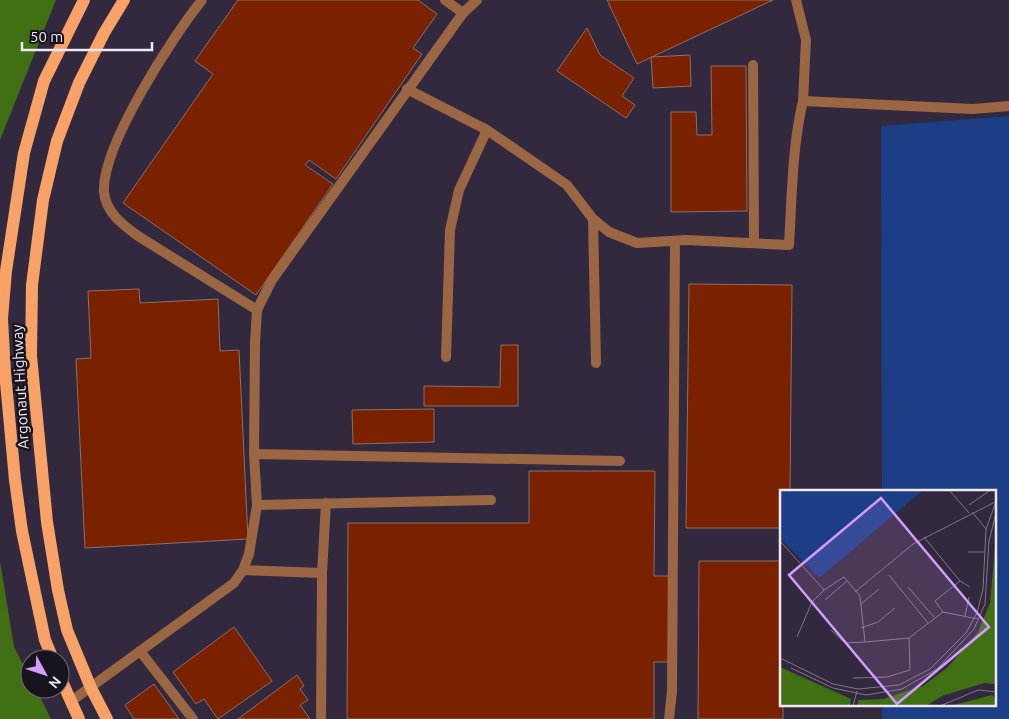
<svg xmlns="http://www.w3.org/2000/svg" width="1009" height="719" viewBox="0 0 1009 719" font-family="Ubuntu,sans-serif">
  <style>
    .forest { fill: #406f14 }
    .water { fill: #1c3e86 }
    .building { fill: #7a2200; stroke: #8c7067 }
    .lines { fill: none; stroke-linecap: round; stroke-linejoin: round }
    .service { stroke: #9b6643; stroke-width: 10 }
    .minor { stroke: #9b6643; stroke-width: 10 }
    .primary { stroke: #f9a267; stroke-width: 12 }
    .labels { text-anchor: middle; dominant-baseline: central; stroke-width: 5; stroke-linejoin: round; paint-order: stroke }
    .street-label { font-size: 15px; fill: #f0eaf8; stroke: #18141d }
    .inset-road { fill: none; stroke: #7f7688; stroke-width: 1 }
    .view { fill: #d49cfc; fill-opacity: 0.15; stroke: #d49cfc; stroke-width: 2.5 }
    .inset-edge { fill: none; stroke: #f0eaf8; stroke-width: 2.5 }
  </style>
  <rect width="100%" height="100%" fill="#33293e"/>
  <path class="forest" d="M0,0H56L0,140Z
    M0,561L14,647L30,678V689H36L51,719H0Z"/>
  <path class="water" d="M1009,116V719H882V705H995V492L882,491L881,126Z"/>
  <path class="building" d="M238,0H418L437,14L413,48L422,54L336,179L309,160L305,165L333,184L256,295L123,203L213,74L195,61Z
    M607,0H773L637,64Z
    M587,28L600,55L634,78L622,96L635,105L626,118L557,71Z
    M690,55L691,86L653,88L651,57Z
    M711,66H746L747,211L671,212V112H696L697,135H712Z
    M689,284L792,285L790,492H782V528H686Z
    M139,289L140,303L218,299L220,351L239,350L248,539L85,548L76,359L91,358L88,291Z
    M501,345H518V406H424V386L500,387Z
    M434,409V442L353,444L352,410Z
    M529,471H655L654,576H671L670,662H654V719H347L348,523H529Z
    M699,561H782V705H783V719H698Z
    M234,627L272,681L218,719L204,699L196,704L173,672Z
    M297,675L304,686L300,689L308,700L300,705L310,719H238Z
    M154,684L179,719H134L125,705Z"/>
  <g class="lines">
    <path class="service" d="M202,0C173,36 101,147 104,192C106,213 123,225 138,236L257,310
      M445,0L463,13
      M796,0L806,40L803,101L973,109L1009,106
      M753,65L754,243
      M407,89L487,130L567,185L593,219L609,232L637,243L686,240L789,245C792,197 792,147 803,101
      M593,219L596,363
      M446,357L450,230L459,190L487,130
      M254,454L620,461
      M257,505L491,500
      M322,573L326,503
      M140,651L193,719
      M669,719L672,691L675,241"/>
    <path class="minor" d="M243,570L322,573L321,719
      M70,702L234,583L243,570L249,554L257,505L254,454L255,343L257,310L272,280L463,13L477,0"/>
    <path class="primary" d="M53,659L45,640L22,531L15,480L5,372L2,319L6,271L24,153L44,81L84,0
      M60,677L79,719
      M107,719L91,688L67,630L58,590L47,522L31,356L32,285L43,200L57,141L79,83L104,33L124,0"/>
  </g>
  <g class="labels">
    <g class="street-label">
      <text transform="translate(20 387) rotate(-93)">Argonaut Highway</text>
    </g>
  </g>
  <g transform="translate(780 490)">
    <rect width="216" height="216" fill="#33293e"/>
    <path d="M216,46V194L204,193L162,206L146,216H78V210L103,209L143,196L168,177L198,142L210,113ZM0,177L71,209L70,216H0ZM212,205L216,208V216H170Z" fill="#406f14"/>
    <path d="M0,1H142L39,88L0,48Z" fill="#1c3e86"/>
    <path class="inset-road" d="M170,1L189,23M189,15L209,1M192,22L207,40M144,47L180,91L190,97M0,51L44,100L32,112L17,147M188,62H204M109,85L148,133M128,97L154,127M44,100L64,87L80,106L85,152M75,102L133,54L217,11M45,110L67,91M81,114L99,99M163,122L155,111L180,91M185,126L189,107M81,138L98,132L115,118M51,140L65,153L85,152L129,148L163,122L198,129M0,168L53,194L78,199L119,195L150,179L186,143L197,123L203,99L206,39L217,9M11,178L53,198L86,205L122,199L157,179L194,139L205,114L209,51L217,19M73,188L107,187L130,180L129,148M73,216L77,201M160,216L198,200L217,202"/>
    <path class="view" d="M101,8L209,137L117,214L9,85Z"/>
    <rect width="216" height="216" class="inset-edge"/>
  </g>
  <g transform="translate(45 674) rotate(130)"><circle r="24" fill="#18141d" stroke="#6e6a75"/>
  <path d="M0-4L9 19L0 12L-9 19Z" fill="#d49cfc"/>
  <text y="-8" font-size="14" font-weight="bold" text-anchor="middle" fill="#f0eaf8">N</text>
  </g>
  <path d="M22 42v8h130v-8" fill="none" stroke="#f0eaf8" stroke-width="2.5"/>
  <text x="30" y="42" font-size="15" fill="#f0eaf8" stroke="#18141d" stroke-width="4" paint-order="stroke">50 m</text>
</svg>
